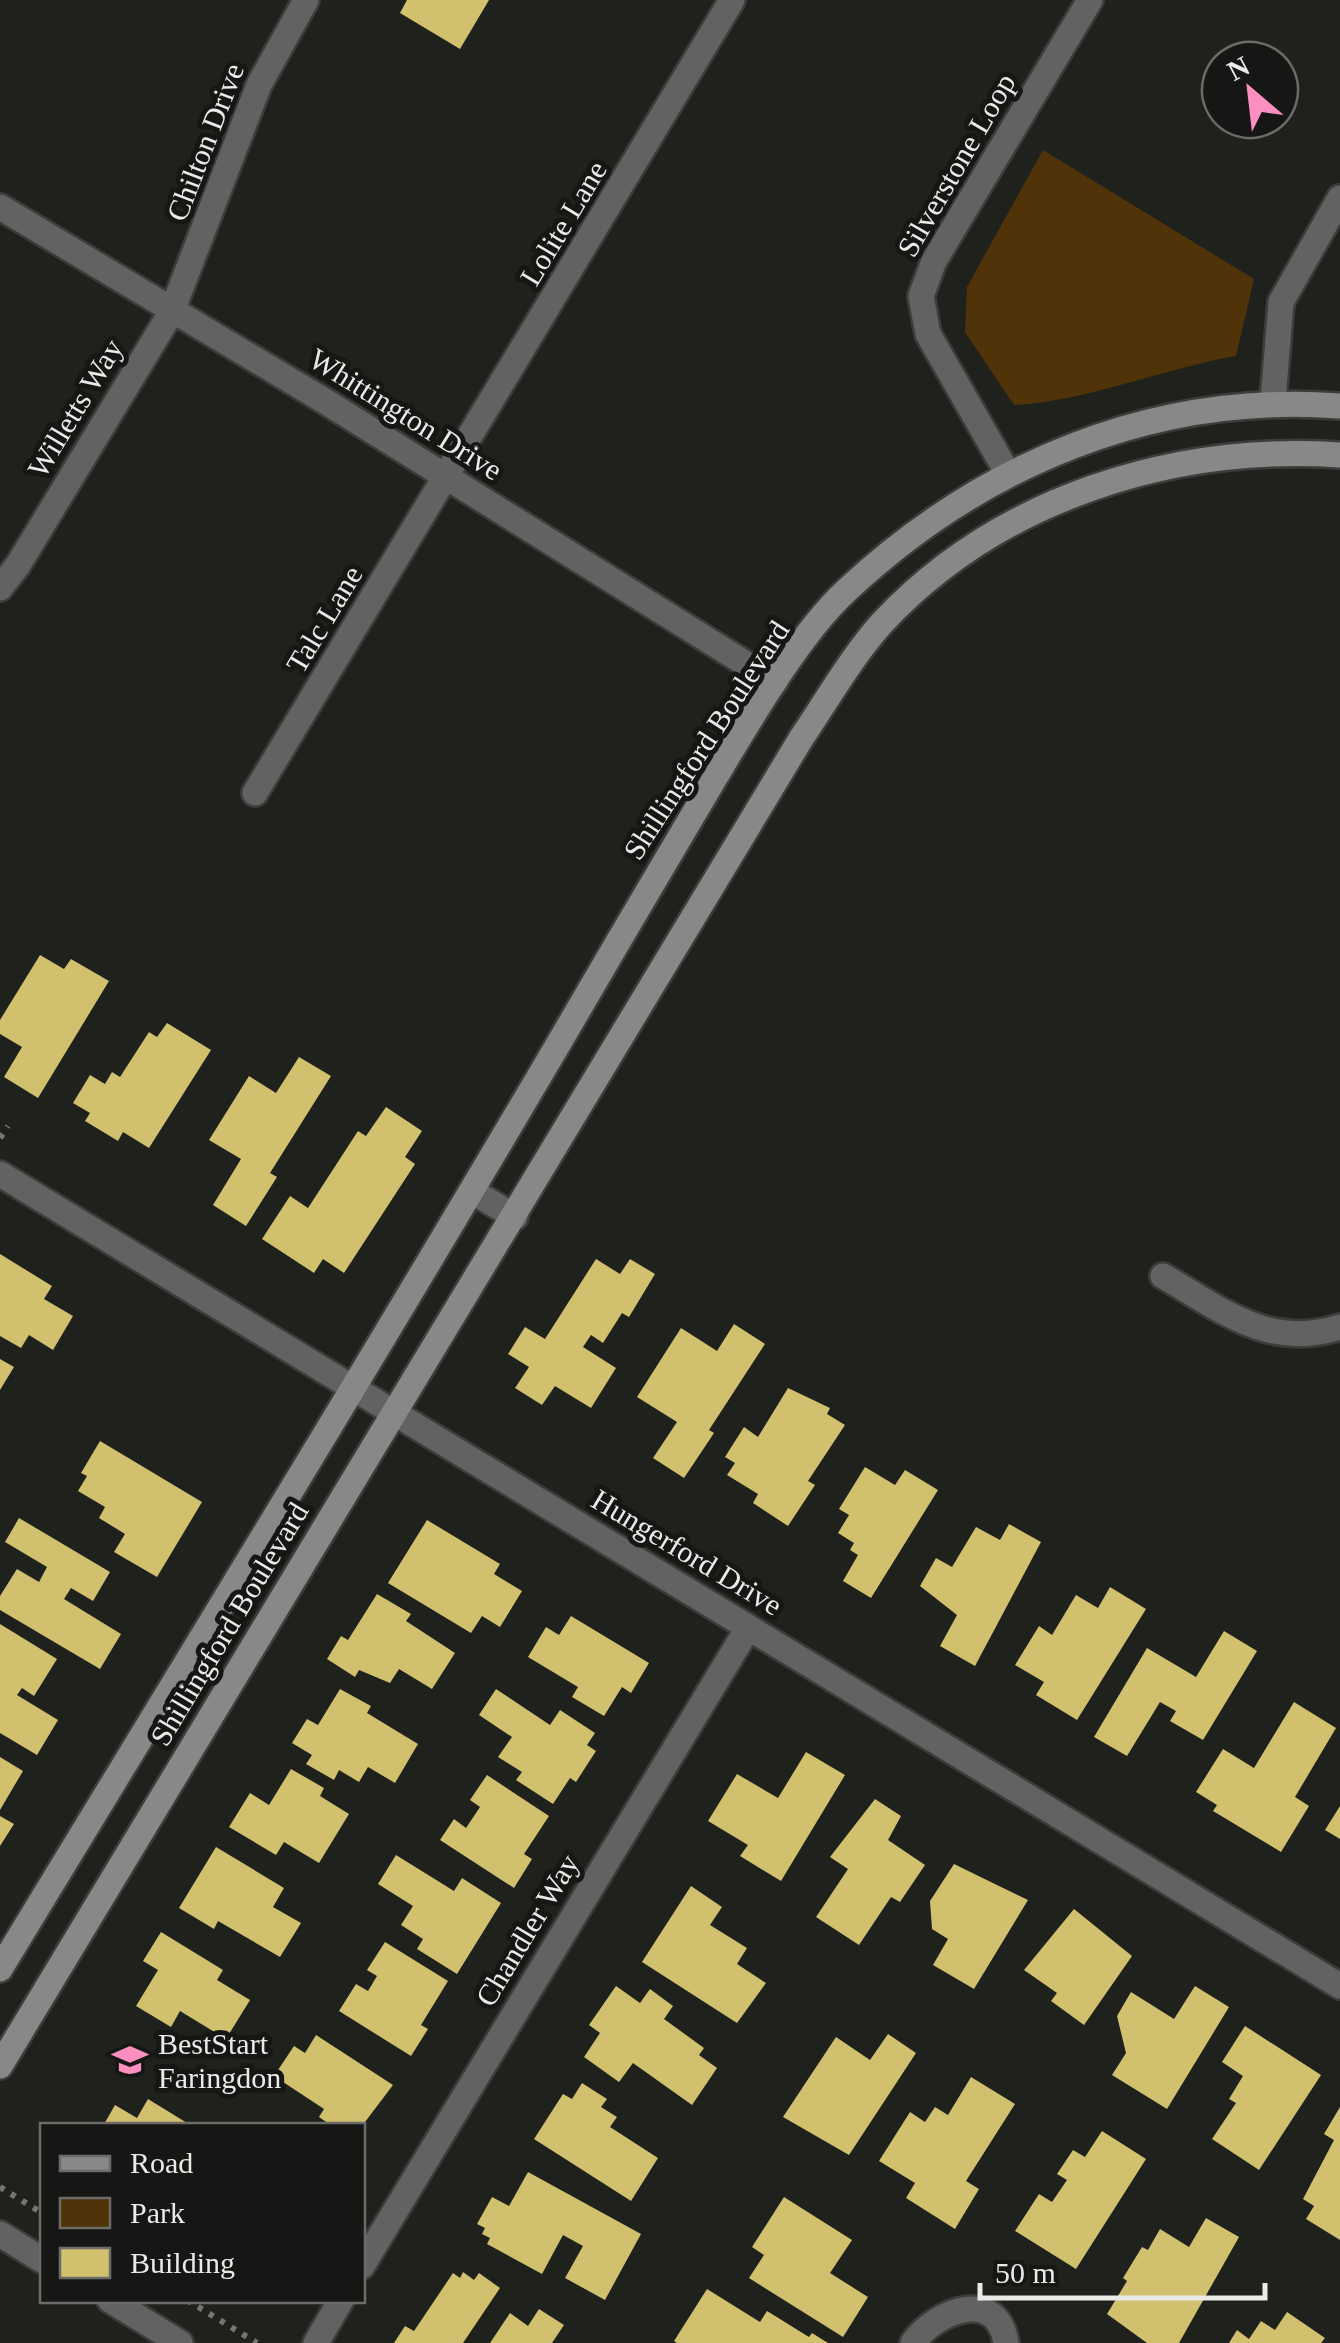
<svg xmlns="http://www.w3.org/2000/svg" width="1340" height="2343" viewBox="0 0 1340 2343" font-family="Georgia,serif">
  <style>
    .green { fill: #503308 }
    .building { fill: #d1c16e }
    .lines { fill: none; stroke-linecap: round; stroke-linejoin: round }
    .street-casing { stroke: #3b3d3a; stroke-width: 30 }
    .secondary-casing { stroke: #3b3d3a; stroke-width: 30 }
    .path { stroke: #747572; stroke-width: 6; stroke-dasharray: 5 8; stroke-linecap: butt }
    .street { stroke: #616362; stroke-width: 25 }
    .secondary { stroke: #868987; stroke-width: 25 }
    .labels { text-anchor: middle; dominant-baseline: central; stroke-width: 10; stroke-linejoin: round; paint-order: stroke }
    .street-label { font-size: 30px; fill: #eaebe9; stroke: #161714 }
    .poi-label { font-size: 30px; fill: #eaebe9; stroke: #161714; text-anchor: start }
  </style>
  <rect width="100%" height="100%" fill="#1f211d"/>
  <path class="green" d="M1043,150L1254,279L1236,356C1161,369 1089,401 1014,405L965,332L967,287Z"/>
  <path class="building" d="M407,0H489L460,49L400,13Z
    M40,955L64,969L71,959L109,981L38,1098L4,1077L22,1047L0,1034V1020Z
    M167,1023L211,1050L149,1148L123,1132L118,1141L85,1121L90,1113L73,1103L90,1075L105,1084L112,1072L120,1077L149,1032L157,1037Z
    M299,1057L331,1076L270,1173L277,1177L246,1226L213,1205L241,1159L209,1140L249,1076L276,1093Z
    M386,1107L422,1131L405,1157L415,1164L344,1273L323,1259L314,1273L262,1239L290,1196L308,1208L358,1131L366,1136Z
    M0,1254L52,1286L44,1299L73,1316L53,1350L29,1335L21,1348L0,1336Z
    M596,1259L620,1274L630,1259L655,1274L629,1317L622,1313L603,1343L591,1335L583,1347L616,1368L591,1408L555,1386L542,1405L515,1388L529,1367L508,1354L525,1327L545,1339Z
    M734,1324L765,1344L709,1430L714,1433L684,1478L653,1458L677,1422L637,1397L681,1328L717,1351Z
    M0,1359L14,1367L0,1390Z
    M788,1388L830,1408L827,1414L845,1425L808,1481L815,1485L788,1526L753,1503L758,1494L727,1475L735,1463L725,1457L744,1427L758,1437Z
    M100,1441L202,1502L157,1577L114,1552L125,1534L99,1518L105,1507L78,1491L87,1476L81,1473Z
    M865,1467L895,1485L905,1470L938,1490L871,1598L843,1581L858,1555L850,1550L854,1543L838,1533L849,1515L839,1509Z
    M19,1518L110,1572L93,1601L71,1588L64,1599L121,1634L100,1669L0,1610V1596L17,1569L39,1582L47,1567L5,1542Z
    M427,1520L500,1564L494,1574L522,1591L500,1627L482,1616L471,1633L388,1583Z
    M1009,1524L1041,1542L975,1666L940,1646L957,1615L920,1586L936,1558L952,1567L976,1527L1000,1540Z
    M1110,1587L1146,1609L1077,1720L1036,1695L1044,1682L1015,1665L1039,1626L1052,1635L1076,1595L1098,1608Z
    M377,1594L411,1614L406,1621L455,1653L432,1689L399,1669L390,1683L359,1670L355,1677L327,1659L341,1636L348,1640Z
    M571,1616L649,1663L631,1693L622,1687L604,1716L572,1697L578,1687L528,1657L546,1627L559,1635Z
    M0,1624L57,1659L34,1696L22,1688L17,1695L58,1720L37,1755L0,1733Z
    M1224,1631L1257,1651L1203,1740L1170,1721L1176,1711L1160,1702L1127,1756L1094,1737L1147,1648L1196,1677Z
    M340,1689L371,1706L367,1713L418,1744L395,1783L368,1767L359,1782L339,1770L334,1780L306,1764L312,1755L292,1743L307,1719L318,1725Z
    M496,1689L550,1725L560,1710L595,1733L587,1745L596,1751L576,1782L570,1778L553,1804L516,1780L522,1772L498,1757L512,1737L479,1715Z
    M1294,1702L1336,1728L1295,1797L1309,1806L1281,1852L1213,1811L1217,1805L1196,1792L1223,1749L1254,1768Z
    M806,1752L845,1775L781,1881L740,1856L748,1845L708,1821L737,1774L778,1798Z
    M0,1757L23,1771L0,1810Z
    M291,1769L324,1788L320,1796L349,1814L319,1863L284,1842L276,1855L229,1827L250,1793L269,1805Z
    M487,1775L549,1816L524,1854L532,1859L514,1888L440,1840L454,1819L466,1828L480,1807L470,1800Z
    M875,1799L901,1816L888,1840L925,1865L900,1902L891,1897L859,1945L816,1917L848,1869L830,1857Z
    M1340,1806V1839L1325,1830Z
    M0,1816L14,1824L0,1846Z
    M216,1847L284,1888L273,1907L301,1923L280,1957L218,1921L214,1929L179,1908Z
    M396,1855L454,1891L462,1878L501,1903L457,1974L417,1949L423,1939L401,1925L413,1906L378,1884Z
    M954,1864L1028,1900L974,1989L933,1965L948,1939L932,1929L930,1901Z
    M691,1886L722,1907L710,1925L747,1948L737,1964L766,1983L737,2023L642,1962Z
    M1074,1909L1132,1956L1084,2025L1051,2001L1057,1993L1024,1970Z
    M161,1932L223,1970L217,1980L250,2000L226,2039L180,2011L171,2027L136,2006L158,1970L143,1961Z
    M385,1942L448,1981L421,2025L428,2029L411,2056L339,2011L356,1984L368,1991L377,1976L367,1970Z
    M616,1986L640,2003L650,1989L673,2006L664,2019L704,2048L699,2055L717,2068L692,2105L633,2063L619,2082L584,2057L600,2033L589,2025Z
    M1195,1986L1229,2007L1167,2109L1112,2075L1126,2053L1117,2016L1131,1992L1174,2019Z
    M1245,2026L1321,2075L1259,2170L1212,2139L1236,2103L1229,2099L1243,2076L1222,2062Z
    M888,2034L916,2053L849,2155L783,2117L836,2037L870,2060Z
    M316,2035L393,2085L362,2126H332L319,2117L324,2109L274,2076L294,2046L305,2053Z
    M971,2077L1015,2104L966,2181L979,2189L955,2229L906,2198L915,2183L879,2161L910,2112L925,2122L935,2107L948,2115Z
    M582,2083L607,2099L601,2107L617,2117L610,2127L658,2158L631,2201L534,2139L563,2094L572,2099Z
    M148,2099L192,2126H103L115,2105L137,2118Z
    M1340,2107V2240L1306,2219L1314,2206L1303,2199L1334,2140L1324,2134Z
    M1102,2131L1146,2159L1076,2269L1015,2231L1039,2194L1052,2202L1067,2180L1057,2174L1073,2150L1085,2157Z
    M528,2172L641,2234L605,2300L565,2278L583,2246L563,2235L542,2274L487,2244L490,2238L482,2234L485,2228L477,2224L492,2197L509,2206Z
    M784,2197L852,2240L830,2273L868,2297L843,2337L749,2278L764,2255L752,2247Z
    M1206,2218L1239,2237L1179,2343H1147L1107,2314L1127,2281L1123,2278L1142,2247L1148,2250L1160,2229L1189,2247Z
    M463,2272L474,2280L479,2273L500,2288L463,2343H394L405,2326L414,2331L453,2273L460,2278Z
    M707,2289L760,2322L767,2311L809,2337L812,2333L828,2343H677L674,2341Z
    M539,2309L564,2325L552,2343H490L510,2313L528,2326Z
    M1287,2312L1325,2338L1321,2343H1229L1237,2330L1249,2339L1261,2321L1275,2330Z"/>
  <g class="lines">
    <defs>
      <path id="street" d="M0,207L323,400L775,682
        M1273,401L1281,302L1340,198
        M1007,472L928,334L921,296L934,261L1090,0
        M0,588L18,565L172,311L259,85L306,0
        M255,793L732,0
        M0,1174L1340,1986
        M472,1191L515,1217
        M1163,1276C1222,1310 1269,1350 1340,1327
        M0,2234L42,2260
        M362,2266L748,1628
        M110,2300L180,2343
        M316,2343L341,2300
        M913,2343C936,2310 998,2287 1006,2343"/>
      <path id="secondary" d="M0,1969C186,1663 374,1357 556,1048C609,957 662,867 716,776C749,721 800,633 847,590C982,464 1154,392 1340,406
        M0,2066L802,737C827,700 851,658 881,624C998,498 1173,444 1340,455"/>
    </defs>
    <use href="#street" class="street-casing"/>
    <use href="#secondary" class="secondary-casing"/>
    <path class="path" d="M0,1138L8,1126
      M0,2187L42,2213
      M187,2300L257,2343"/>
    <use href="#street" class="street"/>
    <use href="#secondary" class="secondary"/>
  </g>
  <defs>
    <symbol id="school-bare" viewBox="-9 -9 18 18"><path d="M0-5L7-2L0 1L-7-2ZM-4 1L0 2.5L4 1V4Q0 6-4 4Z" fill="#fd8ec0" stroke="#161714" stroke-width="2.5" paint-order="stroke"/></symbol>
  </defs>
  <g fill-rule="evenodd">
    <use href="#school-bare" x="105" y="2035" width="50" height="50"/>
  </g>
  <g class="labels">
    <g class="street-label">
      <text transform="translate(205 142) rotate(-69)">Chilton Drive</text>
      <text transform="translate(956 165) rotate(-60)">Silverstone Loop</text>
      <text transform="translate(563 223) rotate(-59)">Lolite Lane</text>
      <text transform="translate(75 408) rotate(-59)">Willetts Way</text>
      <text transform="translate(406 414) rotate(32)">Whittington Drive</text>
      <text transform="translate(324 619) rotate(-59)">Talc Lane</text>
      <text transform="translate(706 740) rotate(-57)">Shillingford Boulevard</text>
      <text transform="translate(687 1552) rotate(31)">Hungerford Drive</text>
      <text transform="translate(229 1624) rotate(-59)">Shillingford Boulevard</text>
      <text transform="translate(527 1930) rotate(-59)">Chandler Way</text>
    </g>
    <g class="poi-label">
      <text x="158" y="2043">BestStart<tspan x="158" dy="34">Faringdon</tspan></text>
    </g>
  </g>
  <rect x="40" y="2123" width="325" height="180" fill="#161714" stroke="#6b6c69" stroke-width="2.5"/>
  <rect x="60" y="2156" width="50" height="15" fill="#868987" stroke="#6b6c69" stroke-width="2.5"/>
  <text x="130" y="2173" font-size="30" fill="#eaebe9">Road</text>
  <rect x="60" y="2198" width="50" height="30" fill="#503308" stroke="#6b6c69" stroke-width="2.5"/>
  <text x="130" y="2223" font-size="30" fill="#eaebe9">Park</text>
  <rect x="60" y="2248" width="50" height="30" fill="#d1c16e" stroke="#6b6c69" stroke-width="2.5"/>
  <text x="130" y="2273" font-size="30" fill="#eaebe9">Building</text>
  <g transform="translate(1250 90) rotate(332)"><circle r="48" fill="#161714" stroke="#6b6c69" stroke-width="2.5"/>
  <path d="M0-8L18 38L0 25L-18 38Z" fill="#fd8ec0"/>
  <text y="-15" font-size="28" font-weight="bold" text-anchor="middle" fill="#eaebe9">N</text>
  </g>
  <path d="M980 2283v15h285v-15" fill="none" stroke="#eaebe9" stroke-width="5"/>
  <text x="995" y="2283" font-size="30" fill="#eaebe9" stroke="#161714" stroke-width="8" paint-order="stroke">50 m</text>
</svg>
